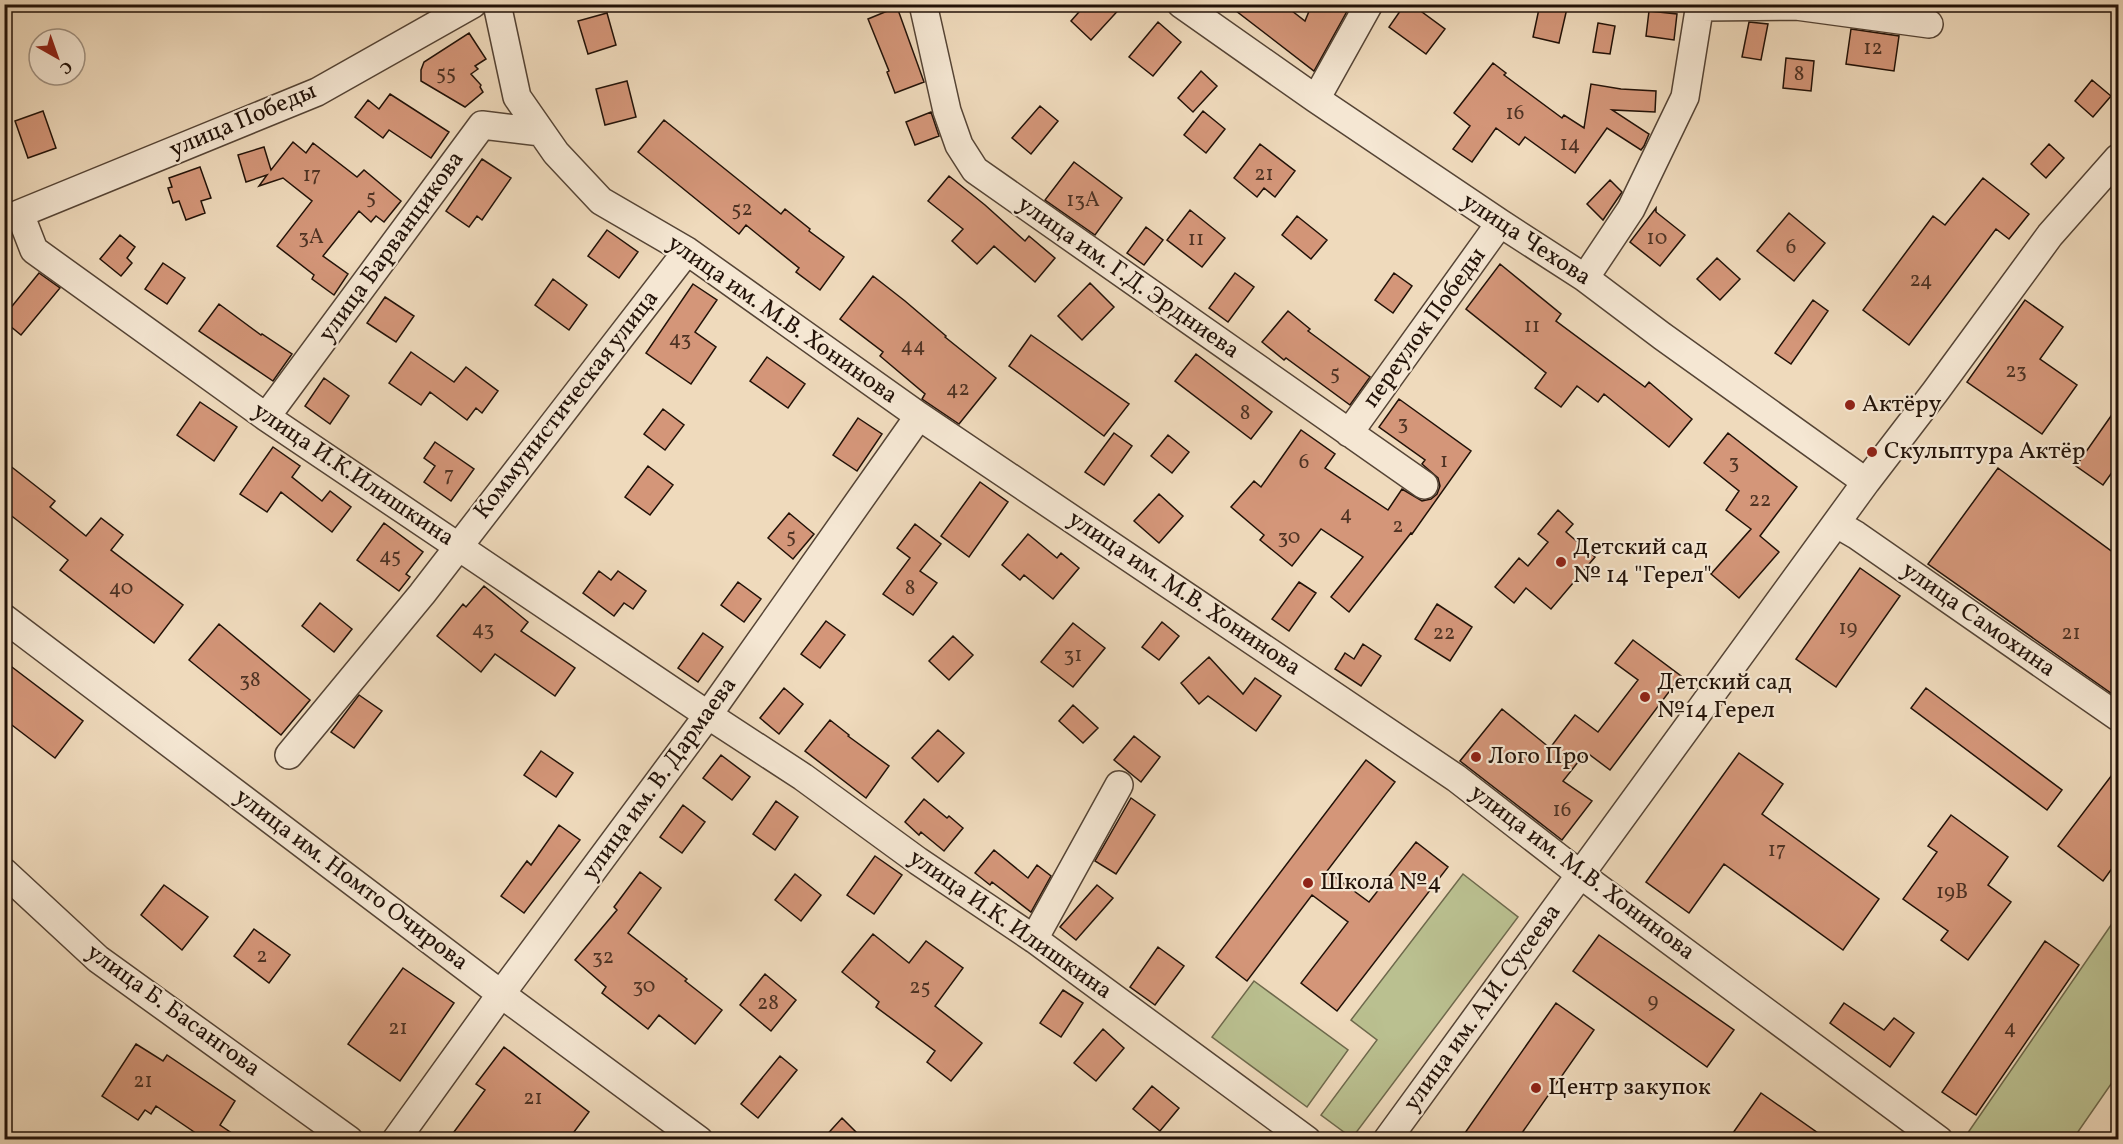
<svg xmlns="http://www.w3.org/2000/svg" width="2123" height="1144" viewBox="0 0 2123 1144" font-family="Vollkorn,serif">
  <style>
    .green { fill: #bac090; stroke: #6e694c; stroke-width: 1.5 }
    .building { fill: #d49679; stroke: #221208; stroke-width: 1.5 }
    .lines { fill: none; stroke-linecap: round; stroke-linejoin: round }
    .minor-casing { stroke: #554435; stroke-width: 30 }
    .minor { stroke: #f5e7d3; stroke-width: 27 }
    .poi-dot { fill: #8f2418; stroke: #f5e7d3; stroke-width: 2 }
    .labels { text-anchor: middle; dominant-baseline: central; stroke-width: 4.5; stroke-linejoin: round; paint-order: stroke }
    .number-label { font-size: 21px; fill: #4e3324 }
    .street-label { font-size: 24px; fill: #221208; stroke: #f5e7d3 }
    .poi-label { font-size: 24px; fill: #221208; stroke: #f5e7d3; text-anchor: start }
  </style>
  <rect width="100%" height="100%" fill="#efdabc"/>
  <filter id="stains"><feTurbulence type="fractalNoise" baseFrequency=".00333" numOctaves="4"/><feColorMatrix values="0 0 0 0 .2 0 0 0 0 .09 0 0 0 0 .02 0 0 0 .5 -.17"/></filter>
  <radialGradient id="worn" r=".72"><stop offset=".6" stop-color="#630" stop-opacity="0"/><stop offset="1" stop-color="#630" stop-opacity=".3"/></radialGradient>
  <path class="green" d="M1463,874L1518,917L1352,1138L1321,1115L1377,1040L1351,1020Z
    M2118,915V1074L2073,1139H1969L1965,1137Z
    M1254,981L1348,1050L1307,1107L1212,1037Z"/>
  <path class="building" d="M1086,4H1124L1091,40L1071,21Z
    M1227,4H1283L1305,21L1312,4H1351L1314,71Z
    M1405,4H1411L1445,29L1426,54L1389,27Z
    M1540,4H1568L1559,43L1533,37Z
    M897,7L924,82L895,93L887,72L889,71L868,19Z
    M1649,11L1677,14L1674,40L1646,36Z
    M607,13L616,45L588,54L578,21Z
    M1158,22L1181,42L1153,76L1129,57Z
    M1749,22L1768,24L1761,60L1742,57Z
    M1598,23L1615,26L1610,54L1593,52Z
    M1851,29L1899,36L1894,71L1846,64Z
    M469,33L486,59L475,66L478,69L471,74L481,85L480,87L483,92L465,107L421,81V70L424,62Z
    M1786,58L1814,61L1811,91L1783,88Z
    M1493,63L1506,73L1504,75L1562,118L1564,115L1584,128L1591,84L1621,89L1656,91L1655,112L1612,110L1649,134L1644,146L1641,150L1607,128L1575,173L1525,137L1519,145L1496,128L1472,162L1453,149L1470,126L1454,113Z
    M1201,71L1217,86L1193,112L1178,98Z
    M2092,80L2111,96L2093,117L2075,101Z
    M627,81L636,117L605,125L596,89Z
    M390,94L449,132L431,158L389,130L383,138L355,117L368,100L379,109Z
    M1040,106L1058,121L1031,154L1012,138Z
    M43,111L56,148L28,158L15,121Z
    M1203,111L1225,129L1206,153L1184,135Z
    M931,112L939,136L915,145L906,122Z
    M664,120L781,214L785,209L810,229L809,231L844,257L820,290L796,272L799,268L746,225L739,234L638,152Z
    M293,142L306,153L313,143L357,177L364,170L401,201L384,222L376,216L371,222L359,211L323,256L348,274L334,295L312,279L314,275L277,246L312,201L283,178L259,186L267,175L246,182L238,155L264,147L271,170Z
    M1260,144L1295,171L1275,197L1264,188L1257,197L1234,178Z
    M2049,144L2064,158L2046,178L2031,164Z
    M482,159L511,178L482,220L477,216L469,227L446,211Z
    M1074,162L1122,198L1095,235L1045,200Z
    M200,167L211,198L201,201L205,213L186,220L179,201L173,203L168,188L172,187L169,178Z
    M949,176L985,205L1025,241L1029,236L1055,258L1035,282L994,246L977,264L952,241L963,229L928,201Z
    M1983,178L2029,214L2009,239L1996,229L1909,345L1863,310L1933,216L1945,225Z
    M1610,180L1622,192L1603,220L1587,204Z
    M1656,208V212L1685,235L1660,266L1630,242Z
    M1190,210L1225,238L1202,267L1167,240Z
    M1789,213L1825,243L1794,281L1757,251Z
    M1297,216L1327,240L1311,259L1282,235Z
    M1146,227L1163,240L1144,265L1127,253Z
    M607,230L638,252L619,278L588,256Z
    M120,235L135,247L127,258L132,263L121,276L100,259Z
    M1717,258L1740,279L1720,300L1697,279Z
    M163,263L185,278L167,304L145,289Z
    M1500,264L1561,314L1556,321L1645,387L1649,382L1692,419L1669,447L1604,394L1598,402L1577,386L1561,407L1535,388L1546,373L1466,309Z
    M39,273L60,288L21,335L4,321V316Z
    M1235,273L1254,287L1228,322L1209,308Z
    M1394,273L1412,286L1393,313L1375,300Z
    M873,276L905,301L946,336L945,337L996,378L959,424L922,399L925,394L880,356L883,352L840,319Z
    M553,279L587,305L569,330L535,305Z
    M1090,283L1114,307L1082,340L1058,316Z
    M693,284L717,300L695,332L716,347L691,384L646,353Z
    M385,297L414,316L396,342L367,323Z
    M1813,300L1828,311L1791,364L1775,353Z
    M2025,300L2063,327L2040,359L2077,385L2042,434L1967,382Z
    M219,304L261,335L262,334L292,354L273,381L199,331Z
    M1288,311L1310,329L1308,331L1370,377L1350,405L1286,358L1284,360L1262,342Z
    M1031,335L1129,404L1104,436L1009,366Z
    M411,352L454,382L466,367L498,391L482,413L476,408L467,420L430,392L421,405L389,383Z
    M1196,354L1272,412L1251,439L1175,381Z
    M767,357L805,384L788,408L750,381Z
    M324,378L349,396L330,424L305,406Z
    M1399,399L1471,451L1412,534L1411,533L1349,612L1331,597L1363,557L1321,529L1292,566L1260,540L1264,535L1231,507L1254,481L1261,487L1301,430L1335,454L1325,468L1388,510L1402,489L1422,501L1431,499L1437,494L1440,486L1438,478L1422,464L1425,460L1379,427Z
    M200,402L237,427L214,461L177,435Z
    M2118,406V464L2103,485L2076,466Z
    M663,409L684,425L665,450L644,434Z
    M858,418L882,434L857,471L833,455Z
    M1114,433L1132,446L1104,485L1085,472Z
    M1728,433L1797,487L1760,536L1779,552L1739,598L1711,574L1751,529L1726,510L1739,491L1704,463Z
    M1168,435L1189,452L1172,473L1151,456Z
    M435,442L474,469L451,501L424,482L435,466L424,458Z
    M273,447L300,466L292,477L322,501L330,491L351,507L332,532L281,492L267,512L240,494Z
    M4,461L55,501L50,507L86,536L101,518L123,535L111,550L183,605L154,643L60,570L68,560L4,510Z
    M648,466L673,485L650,515L625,497Z
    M1998,468L2118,556V698L1928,564Z
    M980,482L1008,502L969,557L941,536Z
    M1159,494L1183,516L1159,543L1134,521Z
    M1558,510L1573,524L1566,532L1595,557L1551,609L1526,588L1514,603L1495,587L1519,558L1528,566L1548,542L1538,534Z
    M789,513L814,534L793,559L768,538Z
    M384,523L423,552L406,574L410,577L399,591L357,560Z
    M915,524L941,544L920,571L937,583L913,615L883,594L910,558L897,548Z
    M1028,534L1057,558L1061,553L1079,568L1053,599L1024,575L1020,580L1002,565Z
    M1860,568L1900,596L1836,687L1796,659Z
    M599,571L611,580L618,571L646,591L633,609L624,603L614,616L583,593Z
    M738,582L761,599L744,622L721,605Z
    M1299,582L1316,593L1289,631L1272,619Z
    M484,586L528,622L521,631L575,668L555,696L495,654L481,672L437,636L463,604L466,607Z
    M320,603L352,629L334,652L302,626Z
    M1437,604L1472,627L1450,661L1415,639Z
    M826,621L845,635L820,668L801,654Z
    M1162,622L1179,636L1159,660L1142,647Z
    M1073,623L1105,648L1073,687L1041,662Z
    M219,624L310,700L281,735L189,660Z
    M703,633L723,647L698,682L678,668Z
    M953,636L973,655L949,680L929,661Z
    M1633,640L1681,676L1610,770L1586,752L1563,781L1592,801L1562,840L1460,761L1502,709L1550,748L1575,715L1598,732L1638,680L1615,663Z
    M1363,644L1381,656L1361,686L1335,669L1345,653L1354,659Z
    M1209,657L1243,694L1255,678L1281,696L1256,731L1208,696L1199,704L1181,683Z
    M4,661L83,721L55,758L4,719Z
    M784,688L803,704L779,734L760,718Z
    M1926,688L2062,790L2047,810L1911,708Z
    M359,695L382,711L354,748L331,732Z
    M1073,705L1098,728L1083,743L1059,721Z
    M830,720L849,735L848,736L889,766L866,798L805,751Z
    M938,730L964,753L938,782L912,758Z
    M1134,736L1160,757L1141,782L1114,760Z
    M541,751L573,773L556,797L524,775Z
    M1739,753L1783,784L1762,814L1879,899L1843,950L1724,864L1689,913L1646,882Z
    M721,755L750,777L732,800L703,778Z
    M1366,760L1395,782L1327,871L1369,902L1416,842L1448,867L1337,1011L1301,983L1348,922L1312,895L1247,981L1216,957Z
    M2118,767V860L2103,881L2058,846Z
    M1131,798L1155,815L1116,874L1095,861Z
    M924,799L947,818L949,816L963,828L944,851L921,832L919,835L905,822Z
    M776,801L798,817L775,850L753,834Z
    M683,805L705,822L682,853L660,837Z
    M1951,815L2008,857L1988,885L2011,902L1968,960L1941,940L1948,931L1903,899L1937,852L1928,846Z
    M559,825L580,840L524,913L501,896L527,861L531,865Z
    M994,850L1028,878L1037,865L1051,876L1031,912L992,882L990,885L975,873Z
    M875,856L902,875L874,914L847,895Z
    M640,872L661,888L628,933L687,979L685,981L722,1010L695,1044L659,1015L648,1029L602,993L606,987L575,960L617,910L614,907Z
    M795,874L821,895L801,921L775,900Z
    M164,885L208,917L182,950L141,915Z
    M1097,885L1113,898L1076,940L1060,927Z
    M254,929L290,955L269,983L234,956Z
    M873,934L909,963L926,941L963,968L935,1006L982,1043L951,1081L927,1062L935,1051L876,1007L879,1002L842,972Z
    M1599,935L1734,1030L1707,1067L1573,971Z
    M2045,941L2079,965L1976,1115L1942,1092Z
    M1158,947L1184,966L1155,1005L1130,987Z
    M403,968L454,1003L400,1081L348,1044Z
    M765,974L796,1000L771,1031L740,1005Z
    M1063,990L1083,1003L1061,1037L1040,1023Z
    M1556,1003L1594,1030L1517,1140H1460Z
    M1844,1003L1884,1030L1894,1018L1914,1033L1890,1067L1830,1023Z
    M1103,1029L1124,1048L1096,1081L1074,1063Z
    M136,1044L163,1061L167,1055L235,1101L220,1125L242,1140H206L156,1106L151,1114L145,1110L138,1120L102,1096Z
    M504,1047L589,1112L568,1140H448L485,1090L476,1084Z
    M780,1056L797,1070L758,1118L741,1104Z
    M1152,1086L1179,1108L1160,1131L1133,1109Z
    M1761,1093L1828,1140H1728Z
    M842,1118L864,1140H822Z"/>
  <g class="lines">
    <defs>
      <path id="minor" d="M497,4L517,97L556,153L601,201L687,251L919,416L1456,778L1581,875L1939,1140
        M923,4L947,111L959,145L975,170L1424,485
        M1181,4L1316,99L1500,223L1585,278L1662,336L1866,482
        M1701,7L1796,6L1929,24
        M1316,99L1369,4
        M20,214L34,250L266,417L708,715L803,777L918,861L1034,939L1307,1140
        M4,220L317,92L473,4
        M1585,278L1631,209L1685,97L1700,4
        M266,417L482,125L541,132
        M1349,433L1500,223
        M1837,524L1856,535L2118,717
        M4,618L501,994L699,1140
        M289,755L422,594L687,251
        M4,872L98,959L349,1140
        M1034,939L1119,785
        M396,1140L501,994L708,715L919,416
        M1387,1140L1866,482L1935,392L2050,235L2118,158"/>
    </defs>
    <use href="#minor" class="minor-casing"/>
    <use href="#minor" class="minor"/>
  </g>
  <g class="poi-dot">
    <circle cx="1850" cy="405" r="6"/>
    <circle cx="1872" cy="452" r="6"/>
    <circle cx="1561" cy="562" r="6"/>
    <circle cx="1645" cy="697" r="6"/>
    <circle cx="1476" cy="757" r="6"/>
    <circle cx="1308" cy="883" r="6"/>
    <circle cx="1536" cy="1088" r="6"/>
  </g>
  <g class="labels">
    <g class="number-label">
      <text x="1873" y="48">12</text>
      <text x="446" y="73">55</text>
      <text x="1799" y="74">8</text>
      <text x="1515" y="113">16</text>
      <text x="1570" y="144">14</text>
      <text x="1264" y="174">21</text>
      <text x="312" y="175">17</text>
      <text x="371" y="197">5</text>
      <text x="1083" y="200">13А</text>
      <text x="742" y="209">52</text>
      <text x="311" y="237">3А</text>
      <text x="1657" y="238">10</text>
      <text x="1196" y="239">11</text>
      <text x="1791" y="247">6</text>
      <text x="1921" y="280">24</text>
      <text x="1532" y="326">11</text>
      <text x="680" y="339">43</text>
      <text x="913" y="346">44</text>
      <text x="2016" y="371">23</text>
      <text x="1335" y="373">5</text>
      <text x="958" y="389">42</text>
      <text x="1245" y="413">8</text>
      <text x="1403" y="423">3</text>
      <text x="1444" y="461">1</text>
      <text x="1304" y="462">6</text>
      <text x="1734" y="462">3</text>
      <text x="449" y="475">7</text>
      <text x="1760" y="500">22</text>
      <text x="1346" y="514">4</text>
      <text x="1398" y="526">2</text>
      <text x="791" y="536">5</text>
      <text x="1289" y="537">30</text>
      <text x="390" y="556">45</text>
      <text x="121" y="588">40</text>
      <text x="910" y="588">8</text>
      <text x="1848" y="628">19</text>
      <text x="483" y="629">43</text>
      <text x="1444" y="633">22</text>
      <text x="2071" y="633">21</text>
      <text x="1073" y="655">31</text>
      <text x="250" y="680">38</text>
      <text x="1562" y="810">16</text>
      <text x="1777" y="850">17</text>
      <text x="1952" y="892">19В</text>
      <text x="262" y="956">2</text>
      <text x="603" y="957">32</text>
      <text x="644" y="986">30</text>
      <text x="920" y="987">25</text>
      <text x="1653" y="1001">9</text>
      <text x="768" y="1003">28</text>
      <text x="398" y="1028">21</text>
      <text x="2010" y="1028">4</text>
      <text x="143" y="1081">21</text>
      <text x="533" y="1098">21</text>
    </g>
    <g class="street-label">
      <text transform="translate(243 121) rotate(-23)">улица Победы</text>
      <text transform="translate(1526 240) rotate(33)">улица Чехова</text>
      <text transform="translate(392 247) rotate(-54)">улица Барванцикова</text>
      <text transform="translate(1128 278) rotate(35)">улица им. Г.Д. Эрдниева</text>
      <text transform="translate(782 320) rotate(35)">улица им. М.В. Хонинова</text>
      <text transform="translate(1425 328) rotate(-54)">переулок Победы</text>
      <text transform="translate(567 405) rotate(-52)">Коммунистическая улица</text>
      <text transform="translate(353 475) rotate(34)">улица И.К.Илишкина</text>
      <text transform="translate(1184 594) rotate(34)">улица им. М.В. Хонинова</text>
      <text transform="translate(1978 620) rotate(35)">улица Самохина</text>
      <text transform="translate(660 779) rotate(-54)">улица им. В. Дармаева</text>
      <text transform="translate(1582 873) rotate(37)">улица им. М.В. Хонинова</text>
      <text transform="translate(351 880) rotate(37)">улица им. Номто Очирова</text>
      <text transform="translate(1010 925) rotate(35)">улица И.К. Илишкина</text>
      <text transform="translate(1483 1008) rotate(-54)">улица им. А.И. Сусеева</text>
      <text transform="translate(173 1011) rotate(36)">улица Б. Басангова</text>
    </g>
    <g class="poi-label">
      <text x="1862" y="405">Актёру</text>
      <text x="1884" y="452">Скульптура Актёр</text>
      <text x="1573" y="548">Детский сад<tspan x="1573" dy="28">№ 14 "Герел"</tspan></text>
      <text x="1657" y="683">Детский сад<tspan x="1657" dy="28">№14 Герел</tspan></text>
      <text x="1488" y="757">Лого Про</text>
      <text x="1320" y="883">Школа №4</text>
      <text x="1548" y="1088">Центр закупок</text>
    </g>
  </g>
  <rect width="2123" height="1144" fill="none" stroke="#efdabc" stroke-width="24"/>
  <rect x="6" y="6" width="2111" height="1132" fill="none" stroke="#221208" stroke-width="3"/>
  <rect x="12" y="12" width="2099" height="1120" fill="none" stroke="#221208" stroke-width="1.5"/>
  <g transform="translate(57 57) rotate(140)"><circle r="28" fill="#f5e7d3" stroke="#a19282" stroke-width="1.5"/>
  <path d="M0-4.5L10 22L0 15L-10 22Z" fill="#8f2418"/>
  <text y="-9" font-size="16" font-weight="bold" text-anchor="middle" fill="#221208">С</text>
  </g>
  <rect width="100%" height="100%" filter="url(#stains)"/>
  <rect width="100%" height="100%" fill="url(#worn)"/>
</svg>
